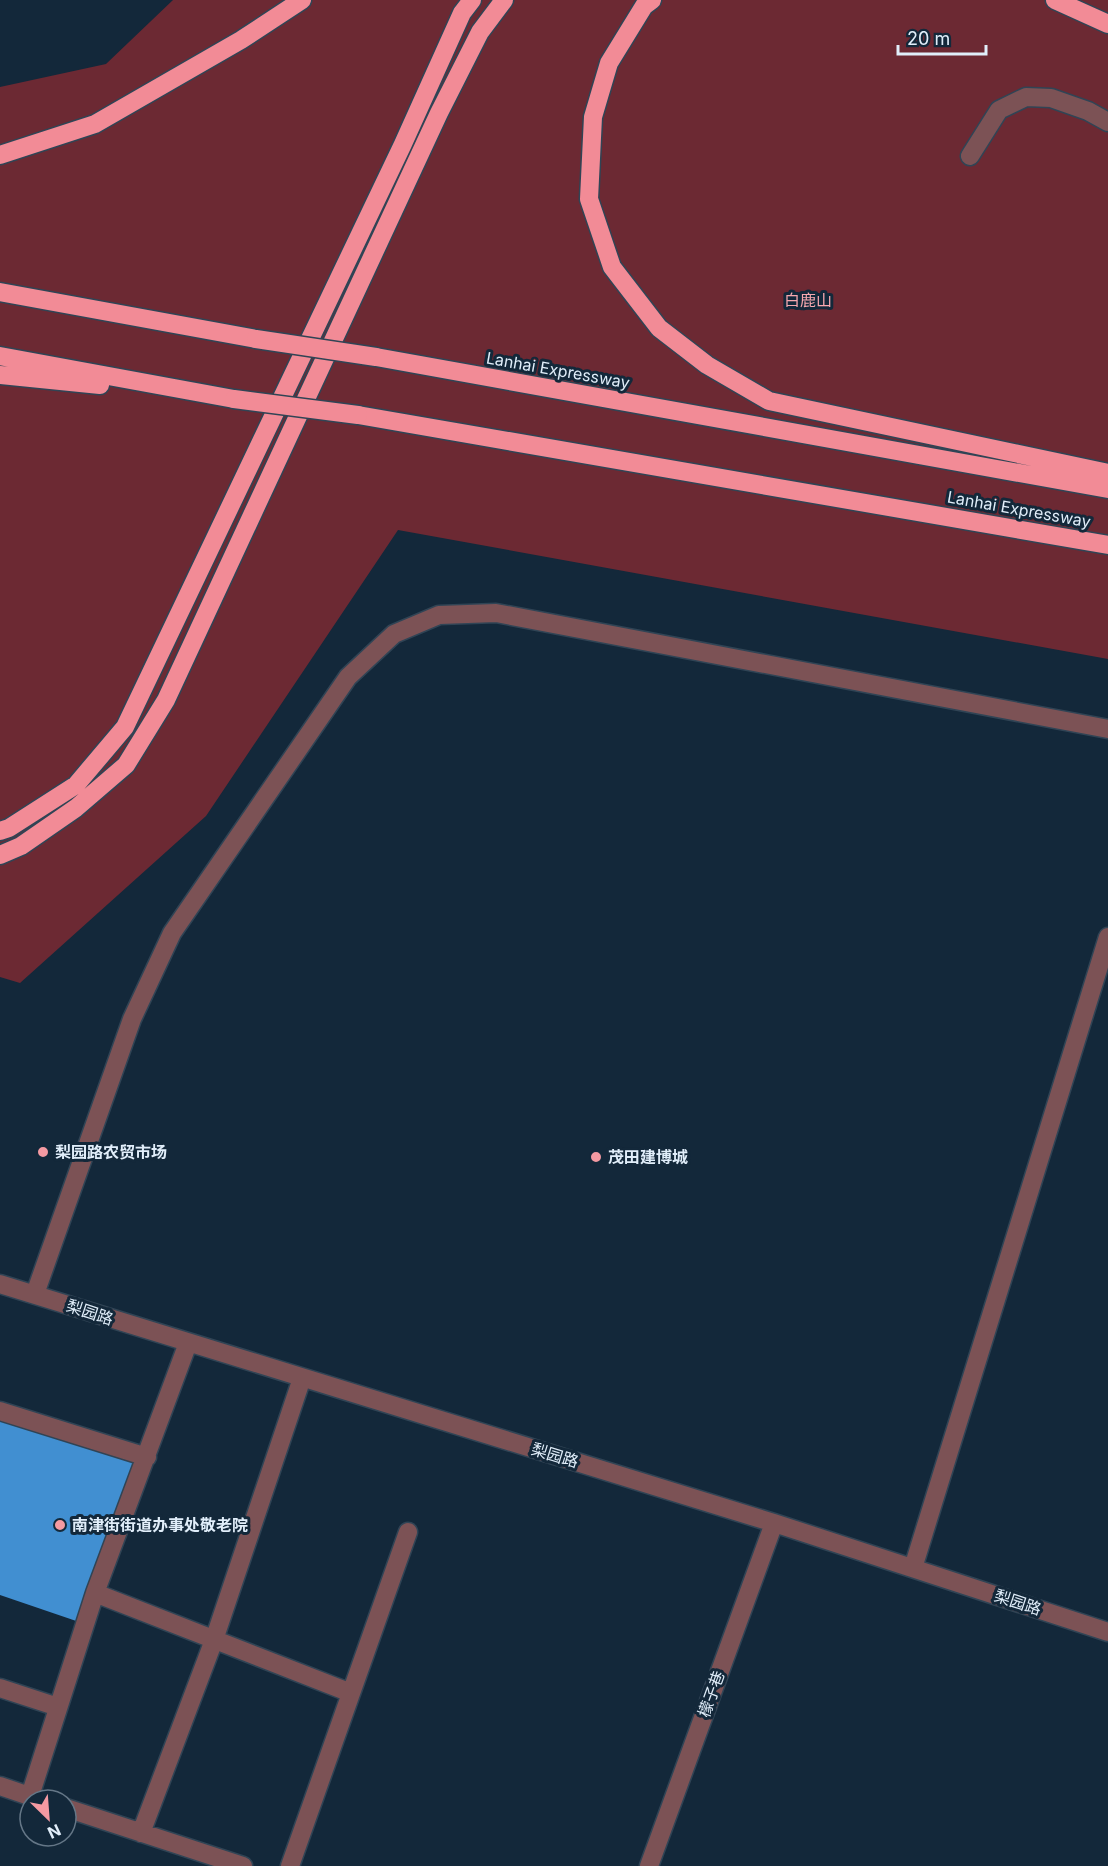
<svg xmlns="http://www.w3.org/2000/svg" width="1108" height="1866" viewBox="0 0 1108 1866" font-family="Inter,'Noto Sans SC',sans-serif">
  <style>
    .green { fill: #6c2933 }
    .building { fill: #418fd1 }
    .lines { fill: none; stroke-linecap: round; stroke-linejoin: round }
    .minor-casing { stroke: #304455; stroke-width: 21 }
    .highway-casing { stroke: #304455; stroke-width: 21 }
    .minor { stroke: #7c5255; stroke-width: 18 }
    .highway { stroke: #f28b96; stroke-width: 18 }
    .highway-bridge-casing { stroke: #304455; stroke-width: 21; stroke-linecap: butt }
    .highway-bridge { stroke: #f28b96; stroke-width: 18 }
    .poi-dot { fill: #f49aa2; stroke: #13283a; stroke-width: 2 }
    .labels { text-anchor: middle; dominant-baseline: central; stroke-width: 6; stroke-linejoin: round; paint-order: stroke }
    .park-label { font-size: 16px; fill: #f7a8af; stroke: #13283a }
    .street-label { font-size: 16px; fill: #e1eefa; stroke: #13283a }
    .poi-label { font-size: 16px; font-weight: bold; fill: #e1eefa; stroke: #13283a; text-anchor: start }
  </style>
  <rect width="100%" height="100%" fill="#13283a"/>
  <path class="green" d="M173,0H1108V659L398,530L206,816L20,983L0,977V87L106,64Z"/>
  <path class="building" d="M0,1411L147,1457L85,1624L0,1595Z"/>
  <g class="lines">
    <defs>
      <path id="minor" d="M970,156L999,110L1026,97L1051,98L1088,111L1108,122
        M0,1284L774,1523L1108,1632
        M35,1294L132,1019L172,933L348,677L394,634L439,615L496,613L1108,729
        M0,1411L147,1457
        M913,1568L1108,937
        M95,1593L351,1693
        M0,1688L58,1707
        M0,1786L41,1800
        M30,1796L95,1593L188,1343
        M66,1808L243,1866
        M141,1833L214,1640L302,1378
        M290,1866L408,1532
        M649,1866L774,1523"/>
      <path id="highway" d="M652,0L644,6L609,63L593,117L589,199L612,267L659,328L707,365L769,401L1108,473
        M1055,0L1108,24
        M0,155L95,124L241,40L302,0
        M0,292L256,339
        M0,356L234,399
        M376,357L1108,489
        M0,375L100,385
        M358,415L1108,545
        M0,831L9,828L76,785L125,727L403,144L462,13L472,0
        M0,855L21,846L76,808L126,765L166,700L439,113L480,32L504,0"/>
    </defs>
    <use href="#minor" class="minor-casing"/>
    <use href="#highway" class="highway-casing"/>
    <use href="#minor" class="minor"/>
    <use href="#highway" class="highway"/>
    <defs>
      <path id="highway-bridge" d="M256,339L376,357
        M234,399L358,415"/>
    </defs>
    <use href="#highway-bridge" class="highway-bridge-casing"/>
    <use href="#highway-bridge" class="highway-bridge"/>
  </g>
  <g class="poi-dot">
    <circle cx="43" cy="1152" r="6"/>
    <circle cx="596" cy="1157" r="6"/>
    <circle cx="60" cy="1525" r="6"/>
  </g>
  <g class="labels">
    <g class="park-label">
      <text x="808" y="300">白鹿山</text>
    </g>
    <g class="street-label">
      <text transform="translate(558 370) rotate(10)">Lanhai Expressway</text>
      <text transform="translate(1019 509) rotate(10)">Lanhai Expressway</text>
      <text transform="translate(90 1312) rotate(18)">梨园路</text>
      <text transform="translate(555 1455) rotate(17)">梨园路</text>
      <text transform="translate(1018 1602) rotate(18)">梨园路</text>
      <text transform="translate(711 1694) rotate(-70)">檬子巷</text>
    </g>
    <g class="poi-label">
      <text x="55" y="1152">梨园路农贸市场</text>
      <text x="608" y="1157">茂田建博城</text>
      <text x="72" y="1525">南津街街道办事处敬老院</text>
    </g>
  </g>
  <g transform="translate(48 1818) rotate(155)"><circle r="28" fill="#13283a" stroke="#657787" stroke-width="1.5"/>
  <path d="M0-4.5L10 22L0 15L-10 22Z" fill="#f49aa2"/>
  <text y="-9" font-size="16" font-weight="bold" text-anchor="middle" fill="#e1eefa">N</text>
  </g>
  <path d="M898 45v9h88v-9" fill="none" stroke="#e1eefa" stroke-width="3"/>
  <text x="907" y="45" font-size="18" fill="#e1eefa" stroke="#13283a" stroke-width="4.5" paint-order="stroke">20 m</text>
</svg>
